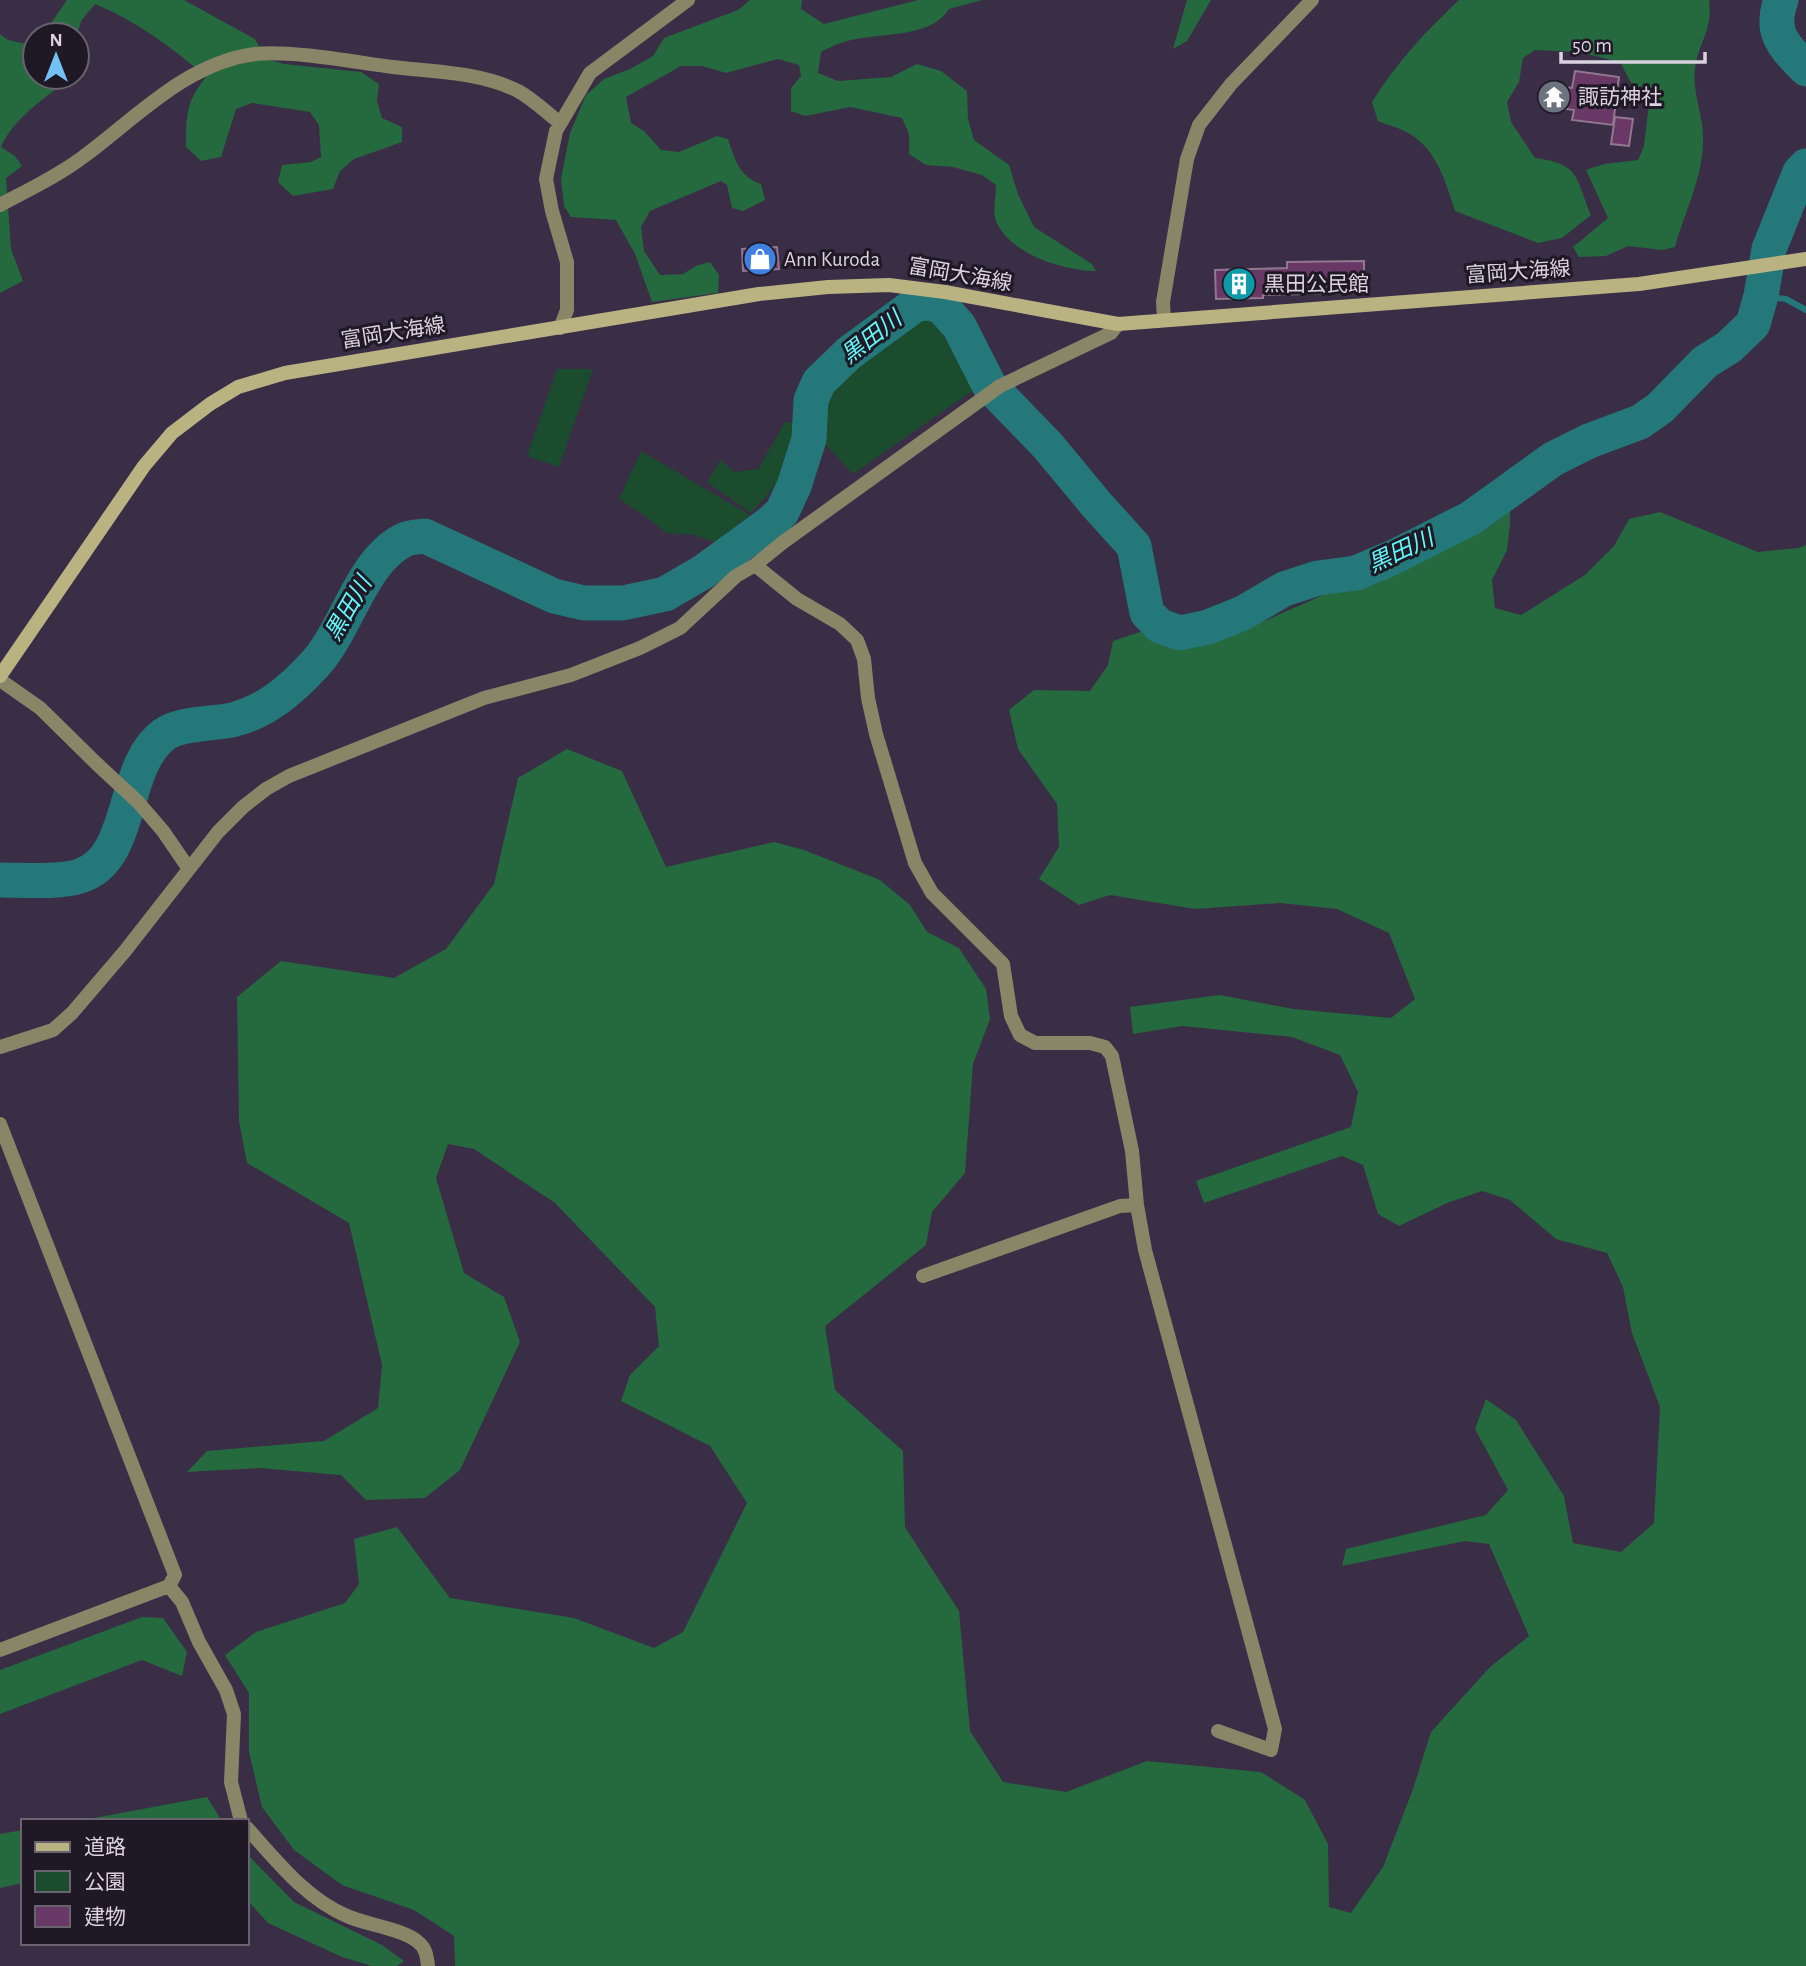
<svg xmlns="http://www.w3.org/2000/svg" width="1806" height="1966" viewBox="0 0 1806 1966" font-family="'Alegreya Sans','Noto Sans JP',sans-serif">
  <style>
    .green { fill: #1a4c2d }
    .forest { fill: #25693f }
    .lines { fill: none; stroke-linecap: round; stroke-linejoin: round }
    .stream { stroke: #25787a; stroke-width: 6 }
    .river { stroke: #25787a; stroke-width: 35 }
    .building { fill: #6a3867; stroke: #91788f; stroke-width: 2 }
    .minor { stroke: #898567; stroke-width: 14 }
    .secondary { stroke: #b9b382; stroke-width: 14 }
    .labels { text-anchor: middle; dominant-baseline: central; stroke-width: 6; stroke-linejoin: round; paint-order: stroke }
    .poi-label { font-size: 21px; fill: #dad2e1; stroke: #1e1924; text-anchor: start }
    .street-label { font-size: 21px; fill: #dad2e1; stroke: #1e1924 }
    .water-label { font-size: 23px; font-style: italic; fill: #63f9fc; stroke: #1e1924 }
  </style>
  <rect width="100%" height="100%" fill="#3a2d46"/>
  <path class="green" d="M910,319H932L978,387L853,474L825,444L828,394L845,372Z
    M557,369H593L559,467L527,456Z
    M785,422L795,423C796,463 777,485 751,513L707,482L720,460L735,472L758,469Z
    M641,451L750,515L715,542L694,535L666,533L644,515L619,499Z"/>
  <path class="forest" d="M67,0H184L255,39L266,59L284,64L361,72L379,84L377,101L382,118L402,127V142L354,159L340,171L333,189L293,196L278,182L282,165L311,162L321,157L319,125L310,112L252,103L236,109L221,157L201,161L186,147C186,116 186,101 206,77C172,47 136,21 95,4L81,21L77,35L87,53L82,69L77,73V35H38L49,26Z
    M750,0H802L801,9L824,24L918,0H982L949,9C929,41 873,31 841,43C834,45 827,49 821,52L818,73L838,81L891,77L917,64L941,71L967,91L968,119L974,140L1009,165L1018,194L1034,227L1092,264L1096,271C1063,271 1006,253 995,218C993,209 996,195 996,185L982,175L953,167L926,165L909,154V134L902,118L850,107L805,116L791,111V88L801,76L799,65L778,59L726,73L702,66H681L626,97L631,123L644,131L661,150L679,152L717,136L728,139C735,160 739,176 761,184L765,200L743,211L732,208L727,185L721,181L650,211L641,227L644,251L660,275L683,274L696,266L710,262L719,275L718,293L652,302L635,254L616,220L571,217L564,206L561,179L570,133L586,95L604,79L630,69L653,56L664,38L738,10Z
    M1187,0H1211L1187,41L1173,49Z
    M1459,0H1709C1713,30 1699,42 1695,68C1692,92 1703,114 1703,137C1704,175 1685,211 1675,247L1662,250L1628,246L1606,256L1579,257L1573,247L1608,218L1586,170L1604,164L1638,160L1644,146L1649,104L1636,92L1620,62L1578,52L1535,50L1523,58L1519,82L1507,102L1511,122L1535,158C1580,164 1575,176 1591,215L1562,238L1538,243L1455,211C1446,183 1437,150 1410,134C1400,128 1388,125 1378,121L1372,102C1396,63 1426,31 1459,0Z
    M0,34L8,40L27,44L35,37V77H72C47,97 14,117 1,147L15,156L22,166L6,178L11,249L23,281L0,293Z
    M1510,501V525L1507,550L1492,580L1495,608L1521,615L1585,575L1614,546L1629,519L1660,512L1758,552L1798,548L1806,545V1966H455L454,1936L414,1910L342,1885L294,1850L262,1807L249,1752V1693L225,1655L256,1632L345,1603L359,1584L354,1539L397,1527L450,1598L574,1618L654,1648L683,1632L747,1503L710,1446L621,1401L630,1375L659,1346L655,1307L555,1203L474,1149L448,1144L436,1178L464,1273L504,1297L520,1342L460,1470L425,1498L366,1500L341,1475L259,1468L187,1472L207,1451L324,1441L378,1408L382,1365L349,1223L247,1163L239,1121L237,997L281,961L394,978L446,949L494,884L518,778L567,749L622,771L666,867L774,842L804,850L880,880L910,905L927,932L959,948L986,989L990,1019L973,1064L965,1173L932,1212L926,1245L825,1326L835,1390L903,1451L905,1527L959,1611L970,1731L1003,1782L1066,1792L1147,1761L1261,1772L1305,1800L1328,1844L1329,1907L1351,1913L1383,1867L1413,1789L1431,1732L1490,1667L1529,1636L1489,1544L1465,1541L1342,1566L1346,1549L1486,1515L1508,1490L1475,1429L1486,1399L1516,1420L1564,1496L1573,1543L1621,1552L1654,1523L1660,1407L1632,1333L1623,1287L1607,1253L1556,1239L1510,1200L1482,1191L1447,1203L1399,1226L1378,1214L1363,1165L1342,1156L1204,1203L1196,1181L1351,1127L1358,1092L1340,1055L1292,1037L1182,1026L1133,1034L1130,1007L1220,995L1293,1009L1391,1018L1415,999L1389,933L1337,909L1280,903L1195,909L1110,895L1079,905L1039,879L1059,847L1057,804L1018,749L1009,710L1034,690L1090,691L1108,665L1113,641L1143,631L1184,643L1251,627L1454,537Z
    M142,1617L163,1618L187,1652L182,1676L142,1660L0,1714V1670Z
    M207,1797L222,1821H78Z
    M23,1830V1883L0,1888V1834Z
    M247,1854L294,1902L382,1945L404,1961L397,1966H372L342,1957L268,1923L247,1900Z"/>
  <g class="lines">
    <path class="stream" d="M1761,296L1786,299L1806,310"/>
    <path class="river" d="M1781,0C1769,33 1784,46 1806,69
      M0,880C22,880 60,883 80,876C135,859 120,765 165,734C180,723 214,724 232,720C266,712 292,689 315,664C347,629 361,561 404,540C410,537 419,537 425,536L554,596L584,603H623L665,594L703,572L769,524L782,512L794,486L809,439L811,400L819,382L849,353L916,304L930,303L942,307L959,326L989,385L1048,446L1096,504L1134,546L1147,613L1160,626L1180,633L1208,627L1243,613L1284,589L1318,578L1356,573L1394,557L1471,518L1553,459L1589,441L1640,422L1660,408L1705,362L1729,347L1753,324L1761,296L1769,249L1800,172L1806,166"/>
  </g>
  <path class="building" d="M1575,71L1619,77L1613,125L1572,120L1574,110L1544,106L1547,85L1572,88Z
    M1615,117L1633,119L1629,146L1611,144Z
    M777,247L779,269L743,271L742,249Z
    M1364,261V293L1263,295V298L1216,299L1215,270L1287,268V262Z"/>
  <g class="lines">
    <path class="minor" d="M0,205C28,190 58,176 83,157C136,118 186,63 255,54C292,50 354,62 393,67C435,72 480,72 518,91C533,99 547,113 560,123
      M1164,320L1163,302L1187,159L1199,125L1231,84L1312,0
      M560,328L567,310V262L552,211L546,179L556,131L590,73L688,0
      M755,565L797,599L840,624L857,640L864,659L868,698L876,734L915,863L932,893L1003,964L1011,1016L1020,1035L1035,1043H1090L1105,1047L1112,1056L1132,1151L1137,1205L1145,1250L1275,1729L1271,1750L1218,1731
      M0,680L40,708L97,764L138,802L163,831L189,869
      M0,1047L53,1030L72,1013L125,951L218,832L243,807L266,789L289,776L484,698L571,675L640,648L680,628L736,576L755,565L782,543L1000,386L1111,333L1118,324
      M0,1124L175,1575L169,1586L0,1650
      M923,1276L1120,1206L1137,1205
      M169,1586L182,1602L199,1642L226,1690L234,1714L231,1782L241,1821
      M247,1828C276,1860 306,1899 347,1916C367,1925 403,1929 418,1942C426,1948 427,1957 428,1966"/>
    <path class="secondary" d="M0,676L144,466L172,433L210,404L238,387L285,373L759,294L828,287L889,285L945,292L1118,324L1639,284L1806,259"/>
  </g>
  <defs>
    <symbol id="temple-disc" viewBox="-11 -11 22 22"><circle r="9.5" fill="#6b7280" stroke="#1e1924"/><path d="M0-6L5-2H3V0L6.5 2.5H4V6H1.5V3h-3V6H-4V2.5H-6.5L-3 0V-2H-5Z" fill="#fff"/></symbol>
    <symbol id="shop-disc" viewBox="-11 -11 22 22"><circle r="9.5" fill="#3f7fe0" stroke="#1e1924"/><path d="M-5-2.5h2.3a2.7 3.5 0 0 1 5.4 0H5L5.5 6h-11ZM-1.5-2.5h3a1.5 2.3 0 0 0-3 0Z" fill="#fff"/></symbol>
    <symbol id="building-disc" viewBox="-11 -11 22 22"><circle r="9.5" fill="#0f9aa8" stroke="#1e1924"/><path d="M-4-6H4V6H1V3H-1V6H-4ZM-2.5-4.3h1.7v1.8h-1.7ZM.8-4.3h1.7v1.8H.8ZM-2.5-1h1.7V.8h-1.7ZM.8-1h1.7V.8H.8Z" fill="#fff"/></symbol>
  </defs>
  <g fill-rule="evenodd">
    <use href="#temple-disc" x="1535" y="78" width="38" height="38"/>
    <use href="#shop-disc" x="741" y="240" width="38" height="38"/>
    <use href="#building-disc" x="1220" y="265" width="38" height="38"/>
  </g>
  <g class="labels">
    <g class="poi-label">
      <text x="1578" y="97">諏訪神社</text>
      <text x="784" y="259">Ann Kuroda</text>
      <text x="1264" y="284">黒田公民館</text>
    </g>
    <g class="street-label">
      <text transform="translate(1518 272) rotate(-4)">富岡大海線</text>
      <text transform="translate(960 275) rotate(10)">富岡大海線</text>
      <text transform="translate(393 333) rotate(-9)">富岡大海線</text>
    </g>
    <g class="water-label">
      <text transform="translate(872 338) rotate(-38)">黒田川</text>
      <text transform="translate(1401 552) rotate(-25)">黒田川</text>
      <text transform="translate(349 609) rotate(-60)">黒田川</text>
    </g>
  </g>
  <rect x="21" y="1819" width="228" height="126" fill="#1e1924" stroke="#696370" stroke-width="2"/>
  <rect x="35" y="1842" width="35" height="10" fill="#b9b382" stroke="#696370" stroke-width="2"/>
  <text x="84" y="1854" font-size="21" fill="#dad2e1">道路</text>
  <rect x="35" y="1871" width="35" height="21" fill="#1a4c2d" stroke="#696370" stroke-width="2"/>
  <text x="84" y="1889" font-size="21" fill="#dad2e1">公園</text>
  <rect x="35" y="1906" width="35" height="21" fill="#6a3867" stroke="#696370" stroke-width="2"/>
  <text x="84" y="1924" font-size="21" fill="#dad2e1">建物</text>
  <g transform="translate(56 56)"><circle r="33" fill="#1e1924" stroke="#696370" stroke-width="2"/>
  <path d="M0-5L12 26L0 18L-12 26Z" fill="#72c1f5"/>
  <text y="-10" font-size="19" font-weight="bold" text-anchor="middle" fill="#dad2e1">N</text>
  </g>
  <path d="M1561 52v10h144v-10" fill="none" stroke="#dad2e1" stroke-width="3.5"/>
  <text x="1572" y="52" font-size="21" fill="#dad2e1" stroke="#1e1924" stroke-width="5" paint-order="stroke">50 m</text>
</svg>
